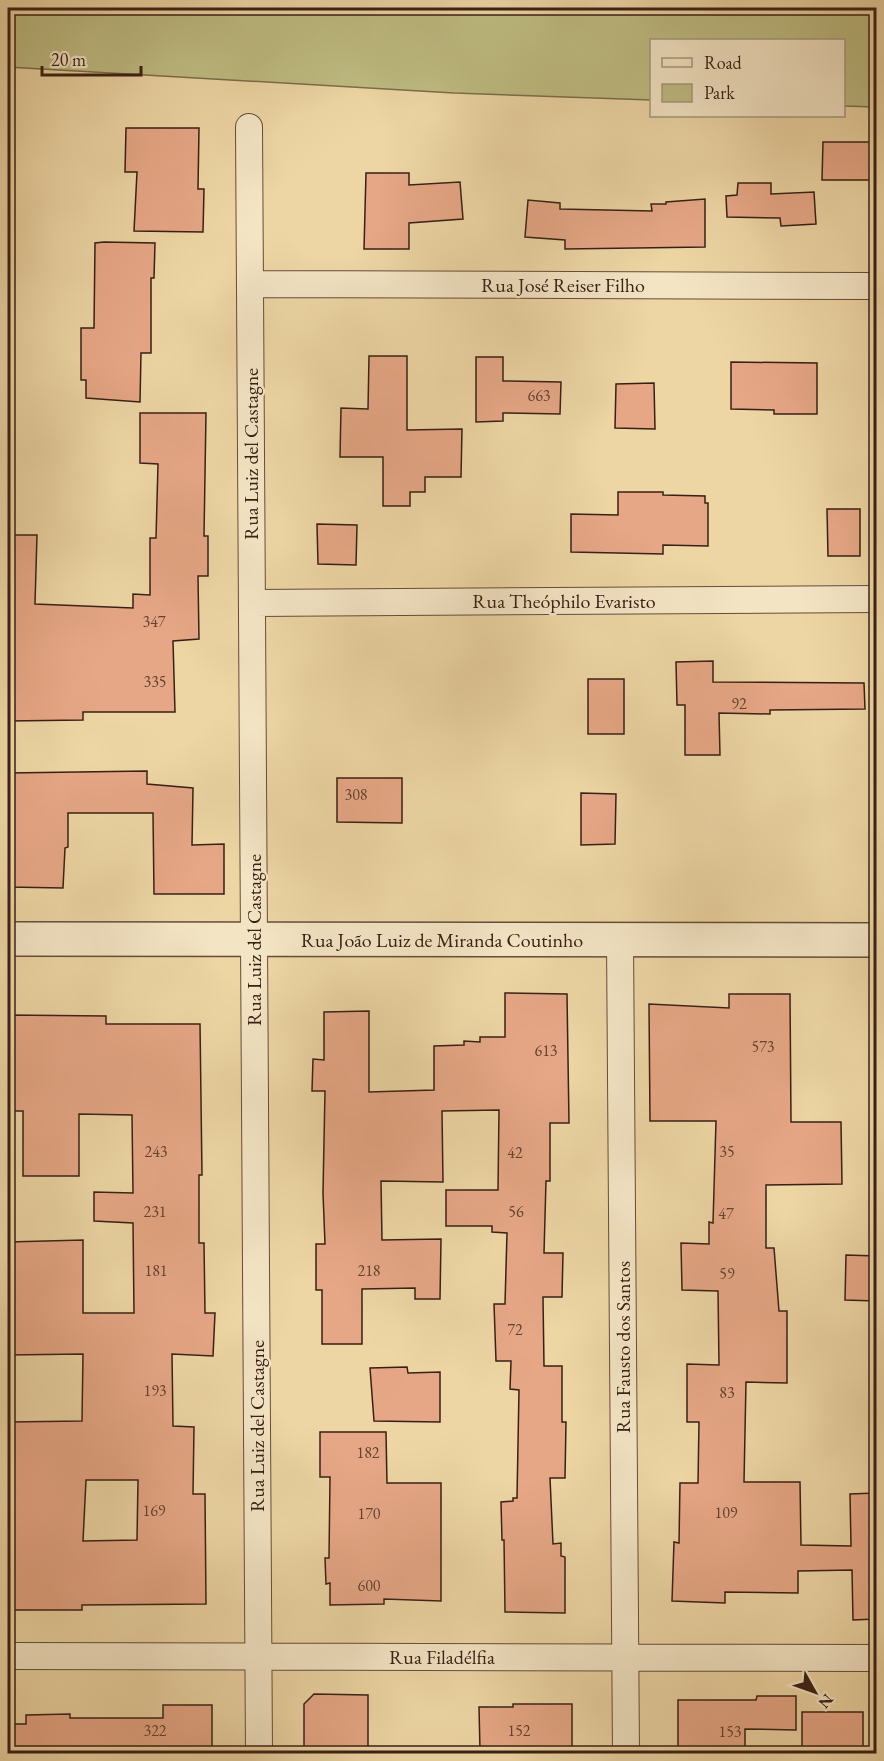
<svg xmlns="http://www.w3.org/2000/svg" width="884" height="1761" viewBox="0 0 884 1761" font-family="'EB Garamond',serif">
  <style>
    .green { fill: #bebc82; stroke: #7b6e4c; stroke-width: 1.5 }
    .building { fill: #e6a786; stroke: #382015; stroke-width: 1.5; fill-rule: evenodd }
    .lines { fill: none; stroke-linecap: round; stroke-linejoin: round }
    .minor-casing { stroke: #654d39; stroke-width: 28 }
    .tertiary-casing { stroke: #654d39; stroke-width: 36 }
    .minor { stroke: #f3e4c4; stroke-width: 26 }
    .tertiary { stroke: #f3e4c4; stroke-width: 33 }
    .labels { text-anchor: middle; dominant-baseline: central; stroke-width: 4.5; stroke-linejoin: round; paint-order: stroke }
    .number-label { font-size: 16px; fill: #644231 }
    .street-label { font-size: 20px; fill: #382015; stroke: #f3e4c4 }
  </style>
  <rect width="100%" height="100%" fill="#edd5a4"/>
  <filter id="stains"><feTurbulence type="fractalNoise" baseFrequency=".00333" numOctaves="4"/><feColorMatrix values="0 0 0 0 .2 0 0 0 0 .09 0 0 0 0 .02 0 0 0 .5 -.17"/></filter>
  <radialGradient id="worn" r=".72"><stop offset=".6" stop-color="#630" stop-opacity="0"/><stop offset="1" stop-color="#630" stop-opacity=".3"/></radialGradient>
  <path class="green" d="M8,8H876V107L844,106V40H652L651,100L454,93L8,67Z"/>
  <path class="building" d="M126,128H199L198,189H204L203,232L134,231L137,172H125Z
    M823,142H870V180H822Z
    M366,173H409V185L460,182L463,219L409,223V249H364Z
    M738,183H771V194L814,192L816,224L781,226L780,218L727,217L726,196L737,195Z
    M705,199V247L565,249V240L525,237L528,200L560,203V209L652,211L651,204H666V202Z
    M104,242L155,243L154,278H151V353H141L140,402L86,398V380H81V328H94L95,243Z
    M369,356H407V430L462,429L461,477H425V492H410V506H383V457H340L341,408L368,409Z
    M476,357H503V381L561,382L560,414L503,413V421L476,422Z
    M731,362L817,363V414H774V410L731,409Z
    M654,383L655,429L615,428L616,384Z
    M140,413H206L204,536H208V576H198L199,639L173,641L175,712H83V720L8,721V535H37L35,604L133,608V594L150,595V538H156L158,464L140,463Z
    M618,492H663V495L705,496V503H708V546L663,545V554L571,552V514L618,515Z
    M827,509H860V556H828Z
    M317,524L357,525L356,565L318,564Z
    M713,661V682L864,683L865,709L770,710V714L719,713L720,755H685V705H677L676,662Z
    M588,679H624V734H588Z
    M147,771V784L193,788L192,845L224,844V894H154L153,813H68V847L65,848L63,888L8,887V773Z
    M337,778H402V823L337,822Z
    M581,793L616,794L615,844L581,845Z
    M505,993L567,994L569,1123H550V1181H546L544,1253H563L562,1297H543L544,1366H562V1422H566L565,1478H550L553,1544L561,1543V1556L565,1557V1613L505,1612L504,1540H502L501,1502L513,1501V1498H517L519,1390L510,1389L511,1361H496L494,1304H505L507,1233L492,1232V1226H446V1190H498L499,1110L442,1111L443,1182L381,1181L382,1240L441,1239L440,1299H415V1288L362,1289V1344H322V1290H316V1244H325L323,1193L325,1091H312L313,1059L324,1060V1012L369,1011V1092L434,1090V1046L464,1045V1041L480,1042V1037H505Z
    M729,994H790L791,1122H841L842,1184L766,1185V1248H774L779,1311H787V1383L746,1382L744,1482H800L801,1545L851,1546L850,1494L876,1493V1619L853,1620L852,1570L798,1571V1593L725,1592V1603L672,1601L674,1542L679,1543L680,1483H698L699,1422H687V1364L719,1365L718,1291L682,1290L681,1243L709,1244V1222L713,1223L716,1121H650L649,1004L729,1008Z
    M8,1015L106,1016V1024H200L202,1175H199V1243H204L205,1313H215L213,1356L172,1354L173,1426L194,1427L193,1494H205L206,1604L82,1605V1610H8V1422L82,1421L83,1354L8,1355V1242L83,1240V1313H134L133,1223L94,1221V1192L133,1193L132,1115L79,1114V1176H23V1111H8ZM86,1480H138L137,1540L83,1541Z
    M846,1255L876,1256V1301L845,1300Z
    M407,1367L408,1373L440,1372V1422L374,1421L370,1368Z
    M320,1432H386L387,1483H441V1601L384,1599V1604L330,1605V1583L326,1584L325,1558H329L330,1477H320Z
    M314,1694L368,1695V1754H304V1704Z
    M757,1696H796V1730L745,1729V1754H678V1700H756Z
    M513,1704H572V1753L491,1752V1750H480L479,1707H513Z
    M163,1705H212V1754H27V1749H13L12,1724H26V1715L70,1714V1718H163Z
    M802,1712H863V1754H802Z"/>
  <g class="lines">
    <defs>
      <path id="minor" d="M249,127L259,1754
        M250,284L876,286
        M252,603L876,599
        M620,940L626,1754
        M8,1656L876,1658"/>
      <path id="tertiary" d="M8,939L876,940"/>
    </defs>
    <use href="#minor" class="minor-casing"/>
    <use href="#tertiary" class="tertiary-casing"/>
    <use href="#minor" class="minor"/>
    <use href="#tertiary" class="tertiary"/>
  </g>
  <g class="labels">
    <g class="number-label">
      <text x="539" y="395">663</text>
      <text x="154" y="621">347</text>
      <text x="155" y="681">335</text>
      <text x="739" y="703">92</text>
      <text x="356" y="794">308</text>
      <text x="763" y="1046">573</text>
      <text x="546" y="1050">613</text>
      <text x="156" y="1151">243</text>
      <text x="727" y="1151">35</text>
      <text x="515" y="1152">42</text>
      <text x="155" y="1211">231</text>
      <text x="516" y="1211">56</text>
      <text x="726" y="1213">47</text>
      <text x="156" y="1270">181</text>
      <text x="369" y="1270">218</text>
      <text x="727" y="1273">59</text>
      <text x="515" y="1329">72</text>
      <text x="155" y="1390">193</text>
      <text x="727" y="1392">83</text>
      <text x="368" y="1452">182</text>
      <text x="154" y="1510">169</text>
      <text x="726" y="1512">109</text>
      <text x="369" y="1513">170</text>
      <text x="369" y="1585">600</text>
      <text x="155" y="1730">322</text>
      <text x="519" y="1730">152</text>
      <text x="730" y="1731">153</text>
    </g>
    <g class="street-label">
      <text x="563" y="285">Rua José Reiser Filho</text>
      <text transform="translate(251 454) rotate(-90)">Rua Luiz del Castagne</text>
      <text x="564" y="601">Rua Theóphilo Evaristo</text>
      <text transform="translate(254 940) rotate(-90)">Rua Luiz del Castagne</text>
      <text x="442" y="940">Rua João Luiz de Miranda Coutinho</text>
      <text transform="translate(623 1347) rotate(-90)">Rua Fausto dos Santos</text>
      <text transform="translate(257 1426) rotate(-90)">Rua Luiz del Castagne</text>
      <text x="442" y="1657">Rua Filadélfia</text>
    </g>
  </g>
  <rect width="884" height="1761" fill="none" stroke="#edd5a4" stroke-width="30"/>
  <rect x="9" y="9" width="866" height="1743" fill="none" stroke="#382015" stroke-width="3"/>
  <rect x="15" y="15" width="854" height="1731" fill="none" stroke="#382015" stroke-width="1.5"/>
  <rect x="650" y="39" width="195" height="78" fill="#f3e4c4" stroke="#a8967e" stroke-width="1.5"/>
  <rect x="662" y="58" width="30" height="9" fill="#f3e4c4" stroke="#a8967e" stroke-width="1.5"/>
  <text x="704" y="69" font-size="18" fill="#382015">Road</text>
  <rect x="662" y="84" width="30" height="18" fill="#bebc82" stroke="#a8967e" stroke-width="1.5"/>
  <text x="704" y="99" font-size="18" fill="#382015">Park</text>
  <g transform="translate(815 1692) rotate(130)" stroke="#f3e4c4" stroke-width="4.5" paint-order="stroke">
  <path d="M0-4.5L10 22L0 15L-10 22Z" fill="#382015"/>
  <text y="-9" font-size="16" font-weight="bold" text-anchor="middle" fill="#382015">N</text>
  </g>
  <path d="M42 66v9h99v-9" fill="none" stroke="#382015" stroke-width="3"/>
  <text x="51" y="66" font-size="18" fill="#382015" stroke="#f3e4c4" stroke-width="4.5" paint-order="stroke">20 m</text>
  <rect width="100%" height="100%" filter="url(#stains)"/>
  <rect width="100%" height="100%" fill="url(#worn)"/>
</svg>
